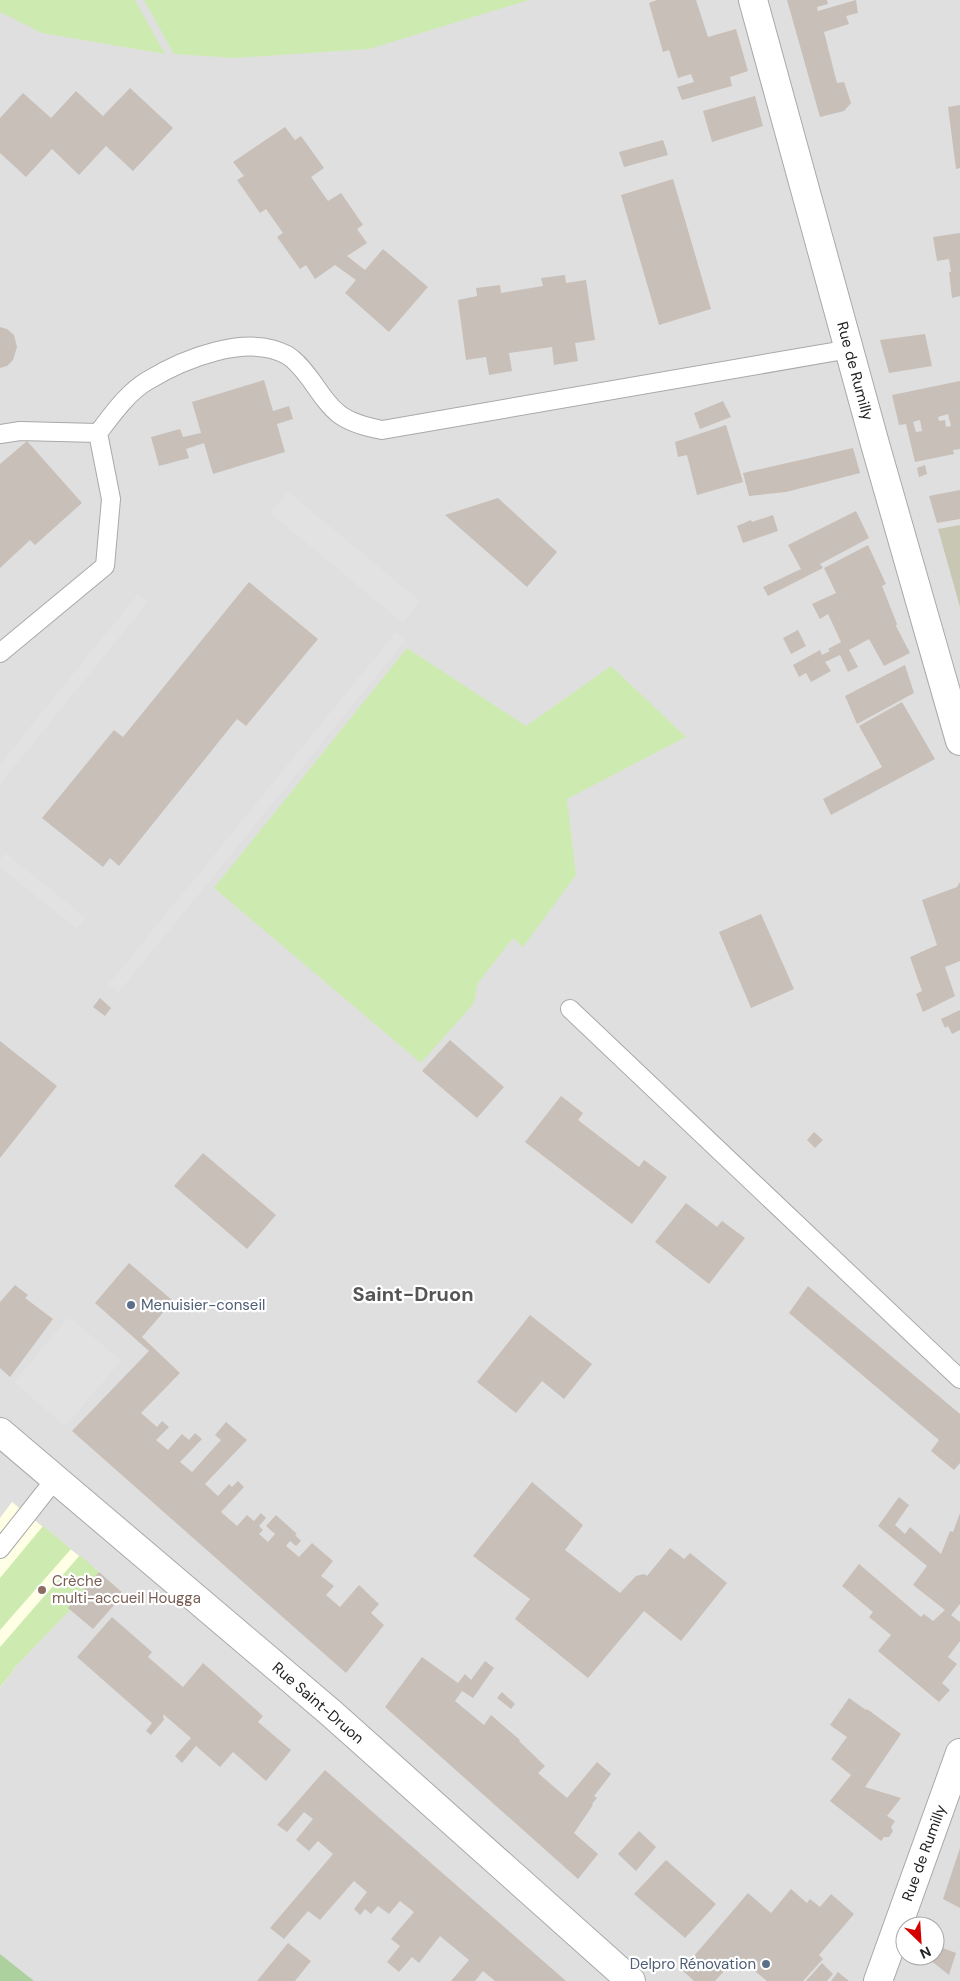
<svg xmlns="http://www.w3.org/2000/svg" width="960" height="1981" viewBox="0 0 960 1981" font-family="'DM Sans',sans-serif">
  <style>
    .residential { fill: #e0dfdf; fill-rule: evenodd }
    .education { fill: #ffffe5 }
    .construction { fill: #c7c7b4 }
    .grass { fill: #cdebb0 }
    .forest { fill: #add19e }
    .parking { fill: #e2e2e2 }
    .building { fill: #c7bfb8; fill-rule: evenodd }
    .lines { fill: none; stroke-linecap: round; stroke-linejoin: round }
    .service-casing { stroke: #a9a9a9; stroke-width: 20 }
    .minor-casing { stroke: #a9a9a9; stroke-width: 30 }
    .tertiary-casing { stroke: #a9a9a9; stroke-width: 30 }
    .service { stroke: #fff; stroke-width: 18 }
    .minor { stroke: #fff; stroke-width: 28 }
    .tertiary { stroke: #fff; stroke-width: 28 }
    .service-dot { fill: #5c6f8a; stroke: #fff; stroke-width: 2 }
    .education-dot { fill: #8d6e63; stroke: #fff; stroke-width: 2 }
    .labels { text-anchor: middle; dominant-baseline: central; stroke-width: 4.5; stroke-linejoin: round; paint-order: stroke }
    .street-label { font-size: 15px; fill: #222; stroke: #fff }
    .service-label { font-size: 15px; fill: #4e5e75; stroke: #fff; text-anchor: start }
    .education-label { font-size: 15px; fill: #785e54; stroke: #fff; text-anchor: start }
    .district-label { font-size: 20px; font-weight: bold; fill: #555; stroke: #fff }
  </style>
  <rect width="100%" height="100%" fill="#f2efe9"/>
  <path class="residential" d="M0,0H960V1981H0ZM905,1926H935V1956H905Z"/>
  <path class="education" d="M12,1502L99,1572L13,1669L14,1670L0,1687V1518Z"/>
  <path class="construction" d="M960,525V607L938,529Z"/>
  <path class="grass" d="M0,0H135L165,54L42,33L0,12Z
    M144,0H529L369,49L234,58L174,54Z
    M407,648L526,726L611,666L686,737L567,799L576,875L523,947L513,938L478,983L474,1003L421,1063L214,888Z
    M43,1526L71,1549L0,1630V1578Z
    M80,1555L99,1572L70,1610L13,1669L14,1670L0,1687V1647Z"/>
  <path class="forest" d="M0,1954L34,1981H0Z"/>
  <path class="parking" d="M288,492L420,601L403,623L270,513Z
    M138,594L148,602L0,784V764Z
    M396,632L406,640L118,993L108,985Z
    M5,853L86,918L77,929L0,867V860Z
    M69,1317L121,1361L65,1426L14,1382Z"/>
  <path class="building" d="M657,0H696L708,37L736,29L748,71L730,77L732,86L682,100L677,87L694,82L691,74L678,78L669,50L663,52L649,3Z
    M787,0H827L828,4L817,7L818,11L856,0L858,13L846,16L849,24L824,32L837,83L844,82L851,103L844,111L820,117Z
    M130,88L173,128L133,171L106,146L79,175L52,149L26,177L0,153V118L23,93L51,118L76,91L103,116Z
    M755,96L763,126L712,142L703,111Z
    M960,105V168L956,169L948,107Z
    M285,127L295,140L301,136L324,168L311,177L328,201L341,193L363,225L357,229L367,243L347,256L365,270L383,249L428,287L389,332L345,293L356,280L335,265L315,279L306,265L300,269L277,237L283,233L266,209L260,213L237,180L244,176L233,162Z
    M663,140L668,155L624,167L619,152Z
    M673,179L711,309L659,325L621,195Z
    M960,233V296L952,298L949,272H951L949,259L937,261L933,237Z
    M565,275L566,283L586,280L595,340L575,343L578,361L554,365L552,347L509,353L512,371L489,375L486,357L466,360L458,300L477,296L476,288L500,285L501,293L543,286L541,278Z
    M0,327L7,329L14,335L17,347L13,360L7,366L0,368Z
    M925,334L932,366L889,373L880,340Z
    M264,380L273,411L289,406L293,419L277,424L285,452L213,474L204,443L186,449L189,458L159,466L151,437L180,429L183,437L201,433L192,402Z
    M960,381V449L953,450L954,454L915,462L906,424L899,425L892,395ZM948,414L951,426L946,427L945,420L939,421L938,417ZM920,420L922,431L916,432L913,422Z
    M723,401L731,417L700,429L694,413Z
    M726,425L743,482L697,495L687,455L678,457L675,442Z
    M27,441L82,503L35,545L30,540L0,568V464Z
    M853,448L860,473L786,492L749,496L743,473Z
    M925,465L927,474L919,477L917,468Z
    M960,490V519L937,523L929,496Z
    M498,498L557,552L527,587L445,515Z
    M856,511L869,538L820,564L823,568L768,596L763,587L801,569L788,545Z
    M773,515L778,531L743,543L737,526L751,520L752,522Z
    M868,545L886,584L882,586L897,624L896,626L910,653L884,666L869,639L849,650L858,667L848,672L840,655L825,662L831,671L811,682L806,673L799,677L793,665L820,650L822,655L830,651L828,649L841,642L828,614L820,619L812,604L836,593L824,568Z
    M249,582L318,639L246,726L237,719L119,866L110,858L103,867L42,818L114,730L123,737Z
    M798,630L806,646L791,654L783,638Z
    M905,665L914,693L857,724L845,696Z
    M902,702L935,759L831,815L823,799L882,767L859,726Z
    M960,882V961L945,967L955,996L923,1012L916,994L922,991L910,957L937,945L922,900L957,887Z
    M761,914L794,989L751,1008L719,932Z
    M100,998L111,1008L105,1016L93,1007Z
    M960,1010V1030L952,1034L948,1026L945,1028L941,1019Z
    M450,1040L504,1087L477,1118L422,1071Z
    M0,1041L57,1086L0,1158Z
    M561,1096L583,1113L578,1120L639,1167L644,1160L667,1177L632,1224L525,1142Z
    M814,1132L823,1140L815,1148L807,1140Z
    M203,1153L276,1215L247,1249L174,1186Z
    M686,1203L717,1227L722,1221L745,1238L709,1284L655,1242Z
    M129,1263L173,1301L142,1337L180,1373L141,1413L157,1427L162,1421L169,1427L156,1440L168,1450L182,1434L189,1440L195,1433L202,1439L180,1462L192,1472L221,1440L215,1435L226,1422L247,1440L205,1484L218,1496L229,1484L232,1487L238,1481L244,1487L221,1512L237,1526L247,1515L254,1521L261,1513L266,1518L259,1526L263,1530L259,1534L268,1542L275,1534L266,1526L276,1515L297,1534L295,1535L301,1541L296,1546L290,1541L286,1546L299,1557L312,1543L333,1561L321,1576L334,1586L326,1595L340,1607L359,1585L379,1604L371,1613L384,1625L346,1673L72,1431L149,1351L95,1303Z
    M15,1285L28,1295L25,1298L53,1319L10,1377L0,1368V1302Z
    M808,1286L960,1414V1463L954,1470L931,1451L939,1440L789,1313Z
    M530,1315L592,1364L564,1399L542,1381L516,1413L477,1382Z
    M532,1482L583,1525L565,1550L620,1593L636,1576L644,1574L647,1576L670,1548L684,1559L690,1553L727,1583L681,1641L644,1611L588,1678L515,1619L530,1599L473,1556Z
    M899,1497L909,1505L895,1525L905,1534L910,1527L941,1554L950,1531L953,1532L960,1513V1604L951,1615L960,1622V1641L948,1657L957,1664L942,1683L950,1690L939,1702L878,1651L891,1635L869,1617L873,1612L842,1586L859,1564L921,1617L924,1614L933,1621L945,1610L913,1585L927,1566L878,1526Z
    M99,1572L124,1594L93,1629L68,1608Z
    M112,1617L152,1652L148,1657L183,1687L203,1663L263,1716L258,1722L291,1750L266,1781L233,1752L220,1767L196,1746L182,1763L175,1756L191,1738L163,1714L164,1720L151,1735L146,1731L152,1723L77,1657Z
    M422,1657L458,1683L465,1674L471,1680L485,1661L494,1668L473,1698L462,1691L455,1701L484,1725L491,1715L520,1740L519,1741L545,1766L538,1773L567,1798L597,1762L611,1774L594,1796L597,1798L592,1804L593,1805L574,1833L598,1854L578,1879L385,1707Z
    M502,1692L515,1704L511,1709L497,1698Z
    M849,1698L866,1710L867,1709L901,1734L865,1787L901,1798L887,1816L895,1821L891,1827L893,1831L889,1837H884L881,1841L830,1801L851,1775L831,1759L847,1737L830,1725Z
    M325,1770L384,1822L566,1981H495L483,1971L475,1981H451L469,1960L440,1936L419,1963L412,1957L399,1972L387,1962L400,1946L391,1939L414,1912L400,1901L389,1914L378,1906L371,1914L365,1909L360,1915L354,1909L367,1892L354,1881L320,1920L308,1911L284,1939L270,1928L333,1854L318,1841L309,1851L296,1840L313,1819L304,1812L287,1832L277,1825Z
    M639,1831L656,1847L636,1871L618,1854Z
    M960,1848V1908L943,1899Z
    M666,1860L716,1904L685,1938L634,1894Z
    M791,1889L807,1903L810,1899L820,1907L831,1894L854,1914L819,1955L823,1959L803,1981H767L737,1957L715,1981H694L682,1970L748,1893L771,1913Z
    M288,1943L311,1961L295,1981H257Z
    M935,1945L956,1953L949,1975L925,1956H935Z
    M822,1963L833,1974L827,1981H806Z
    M838,1972L849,1981H831Z"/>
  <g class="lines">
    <defs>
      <path id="service" d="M0,434L20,431L98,433
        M0,653L105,566L111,499L98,433C112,415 127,393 147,381C183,359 247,333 287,355C297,361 304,371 311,380C334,413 340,422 382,430L850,349
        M570,1009L960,1379
        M0,1549L56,1478"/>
      <path id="minor" d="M753,0L875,444L960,741
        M878,1981L960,1753"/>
      <path id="tertiary" d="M0,1432L331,1713L631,1981"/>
    </defs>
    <use href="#service" class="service-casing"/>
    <use href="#minor" class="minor-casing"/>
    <use href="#tertiary" class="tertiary-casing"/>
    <use href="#service" class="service"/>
    <use href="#minor" class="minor"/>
    <use href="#tertiary" class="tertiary"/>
  </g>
  <g class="service-dot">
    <circle cx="131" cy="1305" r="5"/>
    <circle cx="766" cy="1964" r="5"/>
  </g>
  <circle class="education-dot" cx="42" cy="1590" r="5"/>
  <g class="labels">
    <g class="street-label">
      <text transform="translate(855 371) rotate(75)">Rue de Rumilly</text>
      <text transform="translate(318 1703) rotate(41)">Rue Saint-Druon</text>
      <text transform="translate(924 1853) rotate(-70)">Rue de Rumilly</text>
    </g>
    <g class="service-label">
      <text x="141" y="1305">Menuisier-conseil</text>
      <text x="756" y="1964" text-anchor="end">Delpro Rénovation</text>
    </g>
    <g class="education-label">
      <text x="52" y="1581">Crèche<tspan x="52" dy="17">multi-accueil Hougga</tspan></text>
    </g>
    <g class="district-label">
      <text x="413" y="1294">Saint-Druon</text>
    </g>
  </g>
  <g transform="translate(920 1941) rotate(155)"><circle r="24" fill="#ffffff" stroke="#a7a7a7"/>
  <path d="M0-4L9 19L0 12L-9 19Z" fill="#d40000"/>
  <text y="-8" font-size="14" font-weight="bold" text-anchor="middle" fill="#222222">N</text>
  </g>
</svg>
